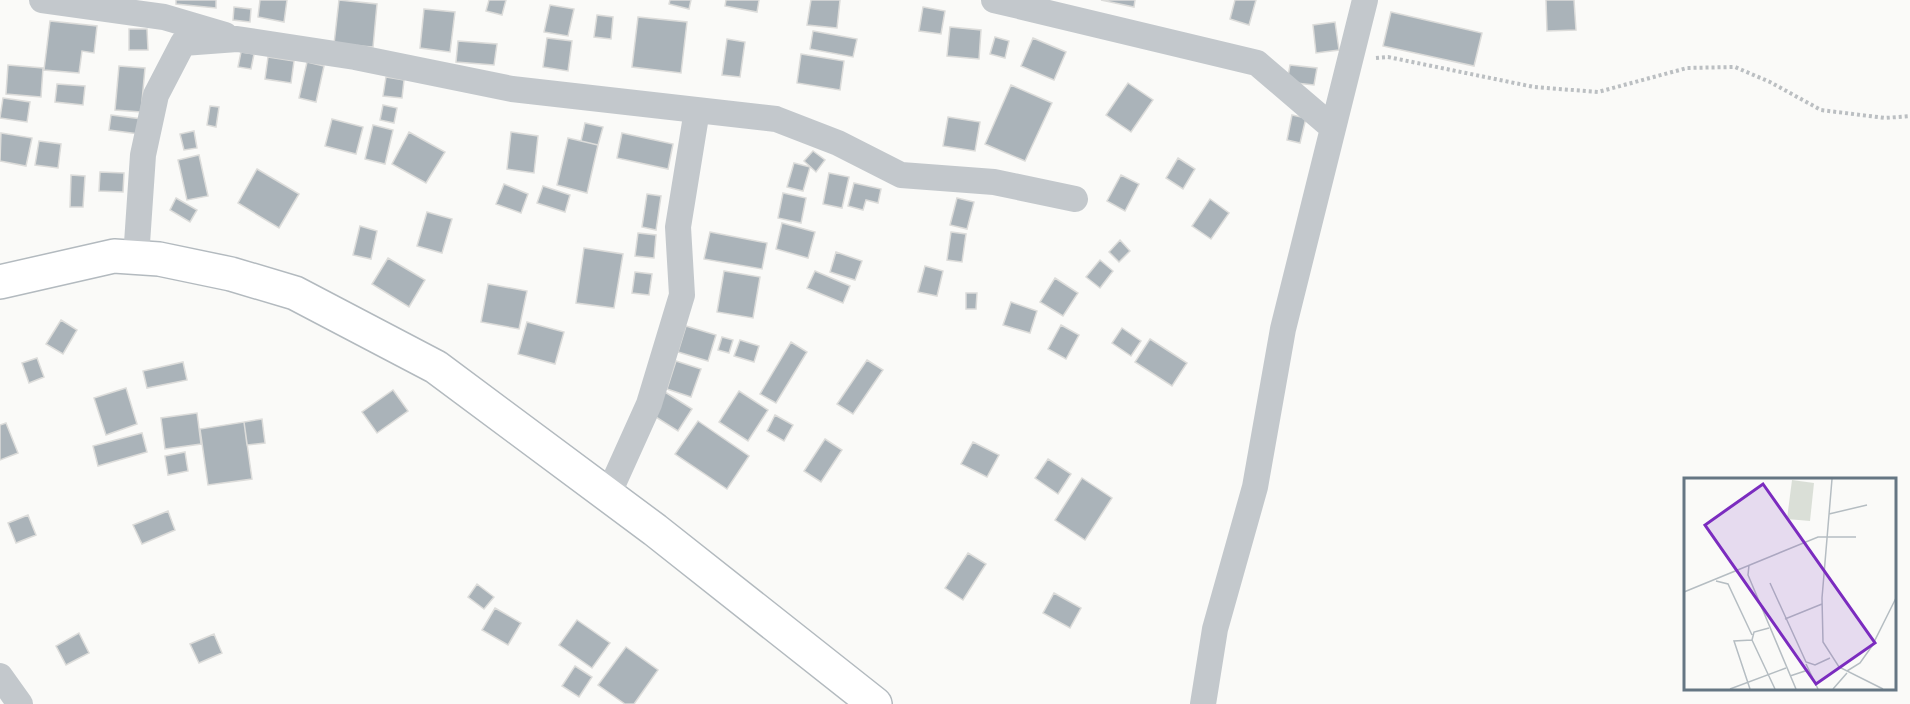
<svg xmlns="http://www.w3.org/2000/svg" width="1910" height="704" viewBox="0 0 1910 704" font-family="'DM Sans',sans-serif">
  <style>
    .building { fill: #aab3b9; stroke: #dcdcda; stroke-width: 1.5 }
    .lines { fill: none; stroke-linecap: round; stroke-linejoin: round }
    .secondary-casing { stroke: #b3babf; stroke-width: 36 }
    .path { stroke: #bbbfc2; stroke-width: 4; stroke-dasharray: 3 3; stroke-linecap: butt }
    .minor { stroke: #c3c8cc; stroke-width: 26 }
    .secondary { stroke: #fff; stroke-width: 33 }
    .inset-road { fill: none; stroke: #b5bdc2; stroke-width: 1.5 }
    .view { fill: #7b2cbf; fill-opacity: 0.15; stroke: #7b2cbf; stroke-width: 3 }
    .inset-edge { fill: none; stroke: #657683; stroke-width: 3 }
  </style>
  <rect width="100%" height="100%" fill="#fafaf8"/>
  <path class="building" d="M176,0H216V8L176,4Z
    M260,0H287L284,22L258,17Z
    M339,0L377,4L373,47L334,44Z
    M489,0H506L502,15L486,11Z
    M670,0H691L689,9L669,4Z
    M726,0H759L757,12L725,6Z
    M811,0H840L837,28L807,25Z
    M1101,0H1135L1134,7Z
    M1235,0H1256L1249,25L1230,19Z
    M1546,0H1574L1576,30L1547,31Z
    M550,5L574,9L568,36L544,32Z
    M234,7L251,9L250,22L233,20Z
    M923,7L945,11L941,34L919,31Z
    M424,9L455,12L450,52L420,48Z
    M1391,12L1482,33L1474,66L1383,46Z
    M597,15L613,17L611,39L594,37Z
    M638,17L687,22L681,73L632,67Z
    M50,21L97,26L94,53L82,51L79,73L44,70Z
    M1335,22L1339,50L1316,53L1313,25Z
    M950,27L981,30L979,59L947,56Z
    M129,29H147L148,50H129Z
    M813,31L857,39L853,57L810,49Z
    M995,37L1009,41L1005,58L990,54Z
    M547,38L572,41L568,71L543,67Z
    M1033,38L1066,52L1054,80L1021,66Z
    M727,39L745,42L740,77L722,75Z
    M458,41L497,44L494,65L456,62Z
    M241,52L254,54L251,69L238,67Z
    M801,54L844,61L840,90L797,83Z
    M268,57L294,61L291,83L265,79Z
    M307,62L324,66L316,102L299,98Z
    M8,65L43,68L41,97L6,94Z
    M1290,65L1317,68L1314,85L1287,82Z
    M119,66L145,68L141,112L115,110Z
    M386,77L404,80L402,98L383,96Z
    M1128,83L1153,100L1131,132L1106,115Z
    M57,84L85,86L83,105L55,102Z
    M1011,85L1052,103L1025,161L985,144Z
    M3,98L30,102L27,122L0,118Z
    M383,105L397,108L394,123L380,120Z
    M210,106L219,107L216,127L207,125Z
    M111,115L142,119L139,134L109,130Z
    M1292,115L1306,118L1300,143L1287,140Z
    M948,117L980,122L975,151L943,146Z
    M332,119L363,127L356,154L325,146Z
    M585,123L603,127L598,145L581,141Z
    M373,125L393,130L385,164L365,159Z
    M194,131L197,148L184,150L180,134Z
    M409,132L445,152L426,183L392,164Z
    M511,132L538,136L534,173L507,169Z
    M1,133L32,138L26,166L0,161Z
    M622,133L673,144L668,169L617,158Z
    M568,138L598,145L587,193L557,185Z
    M39,141L61,144L58,168L35,165Z
    M813,151L825,160L816,172L804,161Z
    M199,155L208,196L187,200L178,160Z
    M1178,158L1195,169L1183,189L1166,178Z
    M794,163L810,167L803,191L787,187Z
    M257,169L299,194L279,228L238,203Z
    M100,172L124,173L123,192L99,191Z
    M829,173L849,177L842,208L823,204Z
    M71,175L85,176L83,207H70Z
    M1121,175L1139,184L1125,211L1107,201Z
    M854,183L881,189L878,203L866,200L863,210L848,206Z
    M504,184L528,194L521,213L496,204Z
    M543,186L570,195L565,212L537,203Z
    M783,193L806,198L801,223L778,218Z
    M647,194L661,196L656,230L642,227Z
    M176,198L197,210L190,222L170,210Z
    M957,198L974,202L967,229L950,225Z
    M1210,199L1229,213L1211,239L1192,226Z
    M427,212L452,219L442,253L417,246Z
    M782,223L815,232L808,258L776,249Z
    M360,226L377,231L371,259L353,255Z
    M710,232L767,243L762,269L704,259Z
    M951,232L966,234L962,262L947,260Z
    M638,233L656,235L654,258L635,256Z
    M1120,240L1130,251L1119,262L1109,252Z
    M584,248L623,254L614,308L576,303Z
    M836,252L862,261L855,280L830,272Z
    M388,258L425,280L409,307L372,284Z
    M1100,260L1113,271L1100,288L1086,277Z
    M925,266L943,271L937,296L918,292Z
    M724,271L760,277L753,318L717,312Z
    M815,271L850,286L843,303L807,288Z
    M635,272L652,274L649,295L632,293Z
    M1055,278L1078,293L1063,316L1040,302Z
    M488,284L527,291L519,329L481,322Z
    M966,293H977L976,309H966Z
    M1011,302L1037,311L1030,333L1003,325Z
    M61,320L77,330L63,354L46,344Z
    M527,322L564,332L555,364L518,354Z
    M1061,325L1079,335L1066,359L1048,349Z
    M686,326L716,335L708,361L678,352Z
    M1122,328L1141,341L1131,356L1112,343Z
    M722,337L733,340L729,353L718,350Z
    M1150,339L1187,363L1172,386L1135,362Z
    M740,340L759,346L754,362L734,356Z
    M791,342L807,352L776,403L760,394Z
    M37,358L44,377L29,383L22,363Z
    M867,360L883,370L853,414L837,404Z
    M676,361L701,369L691,397L667,389Z
    M183,362L187,380L147,388L143,371Z
    M126,388L137,424L106,435L94,398Z
    M393,390L408,411L377,433L362,412Z
    M739,391L768,410L748,441L719,422Z
    M665,392L692,409L678,431L651,414Z
    M197,413L201,444L165,449L161,418Z
    M775,415L793,425L784,441L767,431Z
    M262,419L265,443L247,445L244,422Z
    M698,421L749,456L727,489L675,454Z
    M244,422L252,479L208,485L200,429Z
    M6,423L18,453L0,460V425Z
    M142,433L147,452L98,466L93,446Z
    M825,439L842,450L821,482L804,471Z
    M973,442L999,455L987,477L961,464Z
    M185,452L188,471L168,475L165,456Z
    M1048,459L1071,474L1058,494L1035,478Z
    M1082,478L1112,498L1085,540L1055,520Z
    M168,511L175,530L142,544L133,525Z
    M28,515L36,535L16,543L8,523Z
    M968,553L986,564L963,600L945,588Z
    M477,584L494,597L484,609L468,597Z
    M1054,593L1081,608L1070,628L1043,613Z
    M495,608L521,623L508,645L482,630Z
    M577,620L610,643L592,668L559,645Z
    M79,633L89,653L66,665L56,646Z
    M214,634L222,653L199,663L190,644Z
    M626,647L658,670L634,704H625L598,685Z
    M575,666L592,677L579,697L562,686Z"/>
  <g class="lines">
    <defs>
      <path id="secondary" d="M0,282L114,256L159,259L231,274L295,293L436,367L655,530L875,704"/>
    </defs>
    <use href="#secondary" class="secondary-casing"/>
    <path class="path" d="M1376,58L1388,57L1534,87L1598,92L1687,68L1735,67L1770,82L1821,110L1885,118L1910,116"/>
    <path class="minor" d="M42,0L164,17L225,35
      M994,0L1257,63L1333,128
      M136,258L143,155L156,95L183,43L237,39L355,57L512,89L776,119L838,143L901,175L994,182L1075,199
      M608,495L649,404L682,295L678,227L697,110
      M0,676L20,704
      M1203,704L1215,629L1255,487L1283,329L1365,0"/>
    <use href="#secondary" class="secondary"/>
  </g>
  <g transform="translate(1684 478)">
    <rect width="212" height="212" fill="#fafaf8"/>
    <path d="M108,2L130,5L126,43L103,41Z" fill="#dadfd7"/>
    <path class="inset-road" d="M148,1L138,120L139,164L155,189L199,211M145,36L183,27M65,87L64,97L112,211M32,103L44,106L68,157M86,105L122,184L131,187L146,180M0,114L134,59H172M101,141L138,126M85,150L70,154L68,162L91,211M122,186L134,211M163,193L176,185L188,168L212,120M106,198L124,192M46,211L102,190M66,211L50,163L68,162M149,211L163,195"/>
    <path class="view" d="M79,6L191,165L132,206L21,47Z"/>
    <rect width="212" height="212" class="inset-edge"/>
  </g>
</svg>
